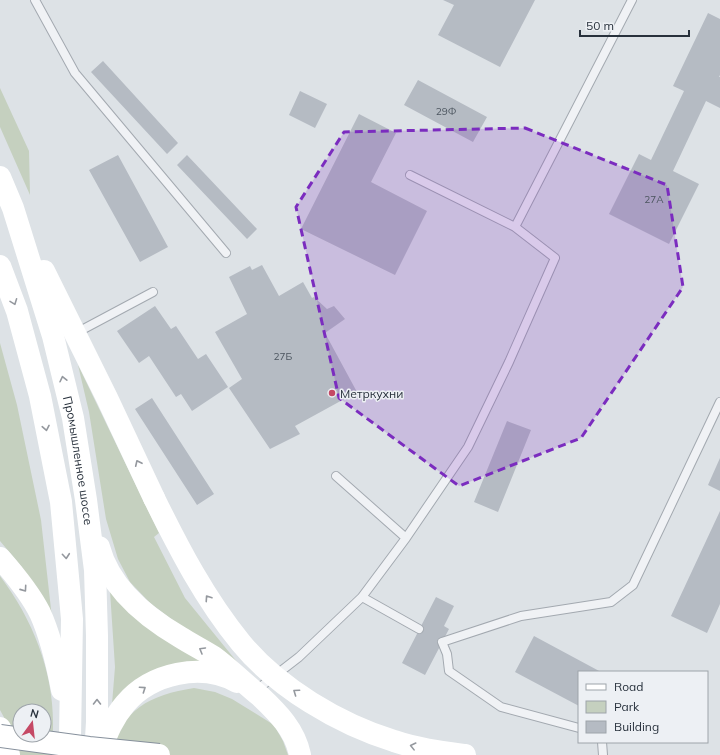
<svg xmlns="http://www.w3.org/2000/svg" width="720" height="755" viewBox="0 0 720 755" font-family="Mulish,sans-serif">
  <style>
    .green { fill: #c5d0bf; fill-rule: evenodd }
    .building { fill: #b5bbc3 }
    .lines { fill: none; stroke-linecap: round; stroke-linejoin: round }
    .service-casing { stroke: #a3a9b0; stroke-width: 10 }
    .service { stroke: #f0f2f5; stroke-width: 8 }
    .secondary { stroke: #fff; stroke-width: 22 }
    .trunk-bridge-casing { stroke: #86909c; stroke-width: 24; stroke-linecap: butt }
    .secondary-bridge { stroke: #fff; stroke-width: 22 }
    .trunk-bridge { stroke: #fff; stroke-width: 22 }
    .oneway { stroke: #94989e }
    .marked { fill: #7b2cbf; fill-opacity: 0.2; stroke: #7b2cbf; stroke-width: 3; stroke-dasharray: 8 5; stroke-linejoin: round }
    .poi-dot { fill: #c54965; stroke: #edf0f4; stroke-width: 1.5 }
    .labels { text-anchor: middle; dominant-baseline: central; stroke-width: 3; stroke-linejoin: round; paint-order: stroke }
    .number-label { font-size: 10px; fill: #4b545e }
    .poi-label { font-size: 12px; fill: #28313c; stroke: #edf0f4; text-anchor: start }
    .street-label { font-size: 12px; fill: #28313c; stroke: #edf0f4 }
  </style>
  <rect width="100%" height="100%" fill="#dde2e6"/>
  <path class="green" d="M0,88L29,151L30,195L0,127Z
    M0,343L17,405L41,520L52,618L21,566L0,541Z
    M78,365L159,533L154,537L185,598L242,668L178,624L150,603L130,582L118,559L106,519L89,412Z
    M0,576C33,620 54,672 53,727C53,737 52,746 51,755H16L6,721L0,710ZM20,711H44V735H20Z
    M110,591L217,668L112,704L115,667Z
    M194,688L215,692L232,699L274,725L283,741L288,755H111C121,709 150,695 194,688Z"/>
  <path class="building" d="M443,0H535L500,67L438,35L454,5Z
    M708,13L720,19V75L719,77H720V108L706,101L673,171L699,184L669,244L609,214L639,154L651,160L684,91L673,86Z
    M103,61L178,143L167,154L91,72Z
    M418,80L487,117L473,142L404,105Z
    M300,91L327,104L315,128L289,115Z
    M359,114L396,133L371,182L427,211L395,275L301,229Z
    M118,155L168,247L140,262L89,170Z
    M187,155L257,229L247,239L177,165Z
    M262,265L279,296L303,282L312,298L314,297L327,309L334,306L345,319L325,333L357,392L295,426L300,434L270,449L229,388L242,379L215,332L247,314L229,277L250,266L252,270Z
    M155,306L171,329L176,326L198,359L206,354L228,387L192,411L181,394L176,397L149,356L139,363L117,331Z
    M152,398L214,494L197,505L135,409Z
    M507,421L531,430L498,512L474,502Z
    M720,458V491L708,485Z
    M720,511V604L707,633L671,616Z
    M436,597L454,606L444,626L449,629L425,675L402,663Z
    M534,636L601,672H579V706L515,672Z"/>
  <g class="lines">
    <defs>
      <path id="service" d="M35,0L75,73L226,253
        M410,175L515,227L632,0
        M76,333L153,292
        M336,476L406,538
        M362,597L406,538L468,447L509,362L555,258L515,227
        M255,691L299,657L362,597L419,629
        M579,728L501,707L449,671L447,654L442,642L521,616L611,602L633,585L720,402
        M602,742L603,755"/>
    </defs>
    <use href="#service" class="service-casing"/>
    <use href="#service" class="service"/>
    <g class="secondary">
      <path id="s1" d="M0,177L13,208L53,336L73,418L86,500L95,570L97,636V722L95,755"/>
      <path d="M0,266L17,311L40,396L61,502L72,619L70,737L68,755"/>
      <path d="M44,271L107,398L154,498"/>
      <path d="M99,547C110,588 144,616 180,637C191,644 203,650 214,657C230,669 244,683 260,696C278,713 295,730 300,755"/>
      <path d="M0,558C15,575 30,593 40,613C51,637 57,664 62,690"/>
      <path d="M0,728L5,737L9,755"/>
      <path d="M101,750C107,733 113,718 125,704C151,673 202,662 237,682"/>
    </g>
    <defs>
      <path id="trunk-bridge" d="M0,736L89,748L159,755"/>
    </defs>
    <use href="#trunk-bridge" class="trunk-bridge-casing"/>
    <path class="secondary-bridge" d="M154,498C179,549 205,599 241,643C278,688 339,724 394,741C417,749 442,752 465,755"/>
    <use href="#trunk-bridge" class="trunk-bridge"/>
  </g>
  <defs><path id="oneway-chevron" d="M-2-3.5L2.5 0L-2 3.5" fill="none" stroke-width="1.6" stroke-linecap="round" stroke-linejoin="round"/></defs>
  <g class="oneway">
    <use href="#oneway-chevron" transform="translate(14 302) rotate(69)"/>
    <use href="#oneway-chevron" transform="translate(63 379) rotate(-103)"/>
    <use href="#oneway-chevron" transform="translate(46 428) rotate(79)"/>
    <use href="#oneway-chevron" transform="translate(138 463) rotate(-115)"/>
    <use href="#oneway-chevron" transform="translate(66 556) rotate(85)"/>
    <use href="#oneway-chevron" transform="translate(24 589) rotate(55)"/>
    <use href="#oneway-chevron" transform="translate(208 598) rotate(-124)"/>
    <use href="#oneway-chevron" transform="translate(202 650) rotate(-150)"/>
    <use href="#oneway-chevron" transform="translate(143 689) rotate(-34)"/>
    <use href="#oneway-chevron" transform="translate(296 692) rotate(-145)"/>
    <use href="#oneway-chevron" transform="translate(97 702) rotate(-90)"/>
    <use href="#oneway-chevron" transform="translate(413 746) rotate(-166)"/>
  </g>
  <path class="marked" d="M525,128L667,185L683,287L581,438L459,486L339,398L296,207L344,132Z"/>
  <circle class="poi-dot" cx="332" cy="393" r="4"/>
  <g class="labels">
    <g class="number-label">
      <text x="446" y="111">29Ф</text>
      <text x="654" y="199">27А</text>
      <text x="283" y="356">27Б</text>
    </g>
    <g class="poi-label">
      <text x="340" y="393">Метркухни</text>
    </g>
    <g class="street-label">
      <text stroke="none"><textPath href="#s1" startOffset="295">Промышленное шоссе</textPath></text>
    </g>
  </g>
  <rect x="578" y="671" width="130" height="72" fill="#edf0f4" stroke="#9ea4aa"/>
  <rect x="586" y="684" width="20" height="6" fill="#ffffff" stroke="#9ea4aa"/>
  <text x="614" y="691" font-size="12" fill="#28313c">Road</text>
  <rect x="586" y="701" width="20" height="12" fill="#c5d0bf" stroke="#9ea4aa"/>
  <text x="614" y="711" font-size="12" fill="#28313c">Park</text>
  <rect x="586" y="721" width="20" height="12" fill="#b5bbc3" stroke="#9ea4aa"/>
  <text x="614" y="731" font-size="12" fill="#28313c">Building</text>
  <g transform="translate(32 723) rotate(15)"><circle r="19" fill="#edf0f4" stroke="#9ea4aa"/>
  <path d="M0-3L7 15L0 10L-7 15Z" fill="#c54965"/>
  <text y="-6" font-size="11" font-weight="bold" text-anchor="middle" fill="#28313c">N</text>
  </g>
  <path d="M580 30v6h109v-6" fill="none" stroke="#28313c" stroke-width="2"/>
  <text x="586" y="30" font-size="12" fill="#28313c" stroke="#edf0f4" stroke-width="3" paint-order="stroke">50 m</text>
</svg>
